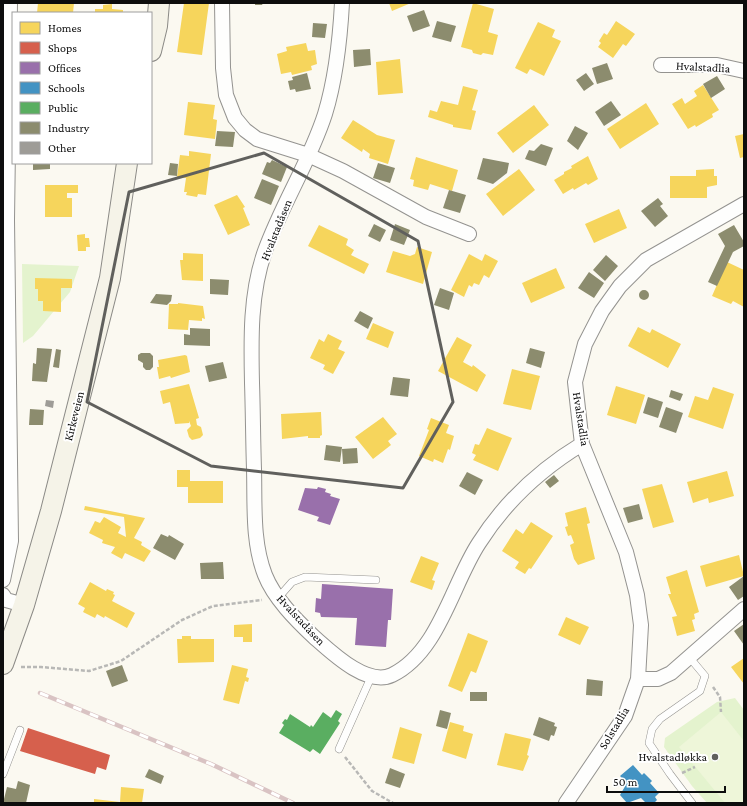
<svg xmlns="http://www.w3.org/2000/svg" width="747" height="806" viewBox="0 0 747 806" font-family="'Crimson Pro',serif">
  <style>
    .green { fill: #e4f3ce }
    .pitch { fill: #eef6d9 }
    .homes { fill: #f6d55c }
    .shops { fill: #d6604d }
    .offices { fill: #9970ab }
    .schools { fill: #4393c3 }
    .public { fill: #5aae61 }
    .industry { fill: #8c8c6e }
    .building { fill: #9e9c97 }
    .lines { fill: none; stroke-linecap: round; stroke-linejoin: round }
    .lane-casing { stroke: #949390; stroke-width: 8 }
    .street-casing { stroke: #949390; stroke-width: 16 }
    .secondary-casing { stroke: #8b8a86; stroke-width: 22 }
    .path { stroke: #b8b8b6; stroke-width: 2.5; stroke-dasharray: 4 2; stroke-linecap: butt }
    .lane { stroke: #fefefd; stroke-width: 7 }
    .street { stroke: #fefefd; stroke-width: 14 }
    .secondary { stroke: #f5f3e8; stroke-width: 20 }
    .rail-casing { stroke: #d9c3c3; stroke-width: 4.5 }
    .rail { stroke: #fff; stroke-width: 3; stroke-dasharray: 9; stroke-linecap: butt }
    .marked { fill: none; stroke: #60605d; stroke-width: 3; stroke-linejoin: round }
    .poi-dot { fill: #60605d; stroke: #fff; stroke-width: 1.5 }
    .labels { text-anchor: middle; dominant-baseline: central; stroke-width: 4; stroke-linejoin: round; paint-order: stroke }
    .street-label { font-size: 12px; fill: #0d0d0d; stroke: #fff }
    .poi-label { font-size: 12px; fill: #0d0d0d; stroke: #fff; text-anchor: end }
  </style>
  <rect width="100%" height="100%" fill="#fbf9f1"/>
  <path class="green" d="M22,264L79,266L70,292L33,336L23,343Z
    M735,698L744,710V803H707L692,786L664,747L665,738L717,702Z"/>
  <path class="pitch" d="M721,712L744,741V803H725L679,747Z"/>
  <path class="homes" d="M38,3H74L73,13H37Z
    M184,3H209L202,55L177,52Z
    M389,3H411L392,11Z
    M473,3L494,9L488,32L498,35L493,55L483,53L481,55L473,53L472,50L461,47Z
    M112,4V9L123,10V13H95V9H103V5Z
    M616,21L635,34L626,46L623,44L613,58L598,47L601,43L599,41L604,33L607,35Z
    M538,22L555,30L552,37L561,41L544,76L530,69L527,74L515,68Z
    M306,43L308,51L315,50L317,64L311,66L312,70L292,75L291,72L281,74L277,54L287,51L286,47Z
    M400,59L403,93L378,95L376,62Z
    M703,85L719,110L712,114L713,117L696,127L695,125L688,129L672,104L682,98L685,104L697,96L694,91Z
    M463,86L478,90L472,110L476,111L471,130L453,127V125L428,117L430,110L437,112L441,101L458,105Z
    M188,102L215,105L213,119L217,120L215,139L184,135Z
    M646,103L659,124L620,149L607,129Z
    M534,105L549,125L513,153L497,133Z
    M353,120L377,135L395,140L388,164L369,158L370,154L363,149L362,152L341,138Z
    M744,134V157L740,158L735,136Z
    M189,151L211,154L206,195L198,194L197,197L186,195L187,192H184L186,178L177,177L180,155L189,156Z
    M588,156L598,179L588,185L586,183L574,190L573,188L563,194L554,180L564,174V172L572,168L571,166Z
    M416,157L458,170L452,191L430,184L428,190L413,186L414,180L410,179Z
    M519,169L535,190L503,216L486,194Z
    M714,169V176H717V185L707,187V198H670V176H696V170Z
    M45,185H78V193H67V198H72V217H45Z
    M237,195L245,207L243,208L250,225L228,235L214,205Z
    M619,209L627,228L594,243L585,224Z
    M319,225L348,239L346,245L354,250L351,255L369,264L364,274L308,246Z
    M85,234V238H89L90,247H86V251H78L77,235Z
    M417,247L432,252L423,284L386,272L393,251L410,256L415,254Z
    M183,253L203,254V281L182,280L180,260H183Z
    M469,254L482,261L485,254L498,261L489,278L484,275L479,285L474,283L472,287L469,285L464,297L451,290Z
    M727,262L744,270V307L733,301L731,304L712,296Z
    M556,268L565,288L531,303L522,283Z
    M35,278L72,279V288H61V312L43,311V301H38V289H35Z
    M178,303L203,306L205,319L202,318V321L189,320L188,330L168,329L169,304H178Z
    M373,323L394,332L388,348L366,339Z
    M638,327L650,333L652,329L681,344L668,368L628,346Z
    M328,334L342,341L338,349L345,352L333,374L323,369L325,365L310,358L319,339L324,342Z
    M457,337L472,345L463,362L472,367L473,365L486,375L477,392L438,371Z
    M185,355L187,356L190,372L171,378L170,376L159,379L157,367H159L158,360Z
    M512,369L540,376L531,410L503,404Z
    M189,384L199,418L196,419L197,425L201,427L203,435L200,438L192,440L189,437L187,430L191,426L189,421V423L175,424L170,402L163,404L160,391Z
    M616,386L645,395L636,424L607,415Z
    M713,387L734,394L723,429L688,417L695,396L708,400Z
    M321,412L322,435L320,436V438H308V436L282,439L281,414Z
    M383,417L397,434L388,441L391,445L373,459L355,437Z
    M431,418L449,425L446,433L454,436L450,450L448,449L443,463L434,459L433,462L419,456L429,430L427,429Z
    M487,428L512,438L498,471L473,460L476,455L472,453L475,444L479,445Z
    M177,470H190V481H223V503H188V487H177Z
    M727,471L734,496L709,503L708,498L693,503L687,482Z
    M662,484L674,522L653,528L642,489Z
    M85,506L145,518L134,538L142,542L141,545L151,551L144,562L125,553L122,559L111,553L115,547L102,543L103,540L89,533L95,521L100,523L104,517L121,527L118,533L126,537L124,517L84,510Z
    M586,507L590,523L587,524L595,559L578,565L574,559L570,545L574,543L571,535L568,536L565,527L568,526L565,513Z
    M531,522L553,536L531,569L529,568L525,574L515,568L519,562L502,551L516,529L523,534Z
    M739,555L744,576L706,587L700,566Z
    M421,556L439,563L432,580L435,581L432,590L410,582Z
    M687,570L699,612L694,614L695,619L692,620L695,631L677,636L672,617L677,616L668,594H671L666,577Z
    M90,582L106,591L107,589L114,592L113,594L115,595L112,601L135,613L127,628L105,616L104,618L97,614L95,618L83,612L85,608L78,604Z
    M566,617L589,627L580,645L558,635Z
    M252,624V642H243V637H234V625Z
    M468,633L488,641L476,673L471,671L462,692L448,686Z
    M182,636H191V639H214V662L178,663L177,639H182Z
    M744,658V684L731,667Z
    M232,665L248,669L246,677L249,678L248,682L245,681L239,704L223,700Z
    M450,722L464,726L463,731L473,734L466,759L442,751Z
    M400,727L422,734L414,764L392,758Z
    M505,733L531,739L527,755L529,756L523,771L497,765Z
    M121,787L144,789L142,803H94V799L120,802Z"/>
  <path class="shops" d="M28,728L110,755L106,770L97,767L95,774L20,751Z"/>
  <path class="offices" d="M318,487L326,489L325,492L331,494L330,496L340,499L330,525L317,521L319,517L298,510L305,488L317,489Z
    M322,584L393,589L391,620H388L386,647L355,645L357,618L321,617L320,613L315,612L316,598L321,599Z"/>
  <path class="schools" d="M633,765L642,775L644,773L652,781L650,783L659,793L655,797L657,800L654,803H646L641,798L627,803L620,795L627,783L620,776Z"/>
  <path class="public" d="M336,710L342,714L338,721L340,723L320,754L313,749L310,752L279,733L284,725L282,723L285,719L287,720L290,714L310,727L311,725L313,727L323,712L331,718Z"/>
  <path class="industry" d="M255,3H263L262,5H255Z
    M424,10L430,26L413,32L407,16Z
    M437,21L456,26L451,42L432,37Z
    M313,23L327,24L325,38L312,37Z
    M370,49L371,65L354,67L353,50Z
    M607,63L613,79L597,84L592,68Z
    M307,73L311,89L296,92L295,89L290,90L288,81L293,80L292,77Z
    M586,73L594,84L584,91L576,80Z
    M717,76L725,89L711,98L703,84Z
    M611,101L621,115L604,126L595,112Z
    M575,126L588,133L578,150L567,141Z
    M217,131L235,132L233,147L215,146Z
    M541,144L553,148L546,166L525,159L529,150L534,151Z
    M483,158L509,163L507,173L493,184L477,179Z
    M272,160L287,167L281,182L262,174L267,162L270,163Z
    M33,163H50V169L33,170Z
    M170,163L178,164L177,176L168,175Z
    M378,163L395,168L390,183L373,178Z
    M262,179L279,186L271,205L254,198Z
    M449,190L466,195L460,213L443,208Z
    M658,198L663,204L660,206L668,216L655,227L641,211Z
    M374,224L386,230L380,242L368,236Z
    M395,224L410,230L404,245L390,240Z
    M734,225L744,242V246L733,252L717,286L708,282L725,246L718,234Z
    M606,255L618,266L605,281L593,270Z
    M589,272L604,283L594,298L578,288Z
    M210,279L229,280L228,295L210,294Z
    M440,288L454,293L449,310L434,305Z
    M639 295a5 5 0 1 1 10 0a5 5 0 1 1-10 0Z
    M156,294L172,295L171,301L167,305L150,303Z
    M360,311L373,318L368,329L354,321Z
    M190,328L210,329V346L184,345V334L190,335Z
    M37,348L52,349L47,382L32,381L33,363L36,364Z
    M530,348L545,352L541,368L526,363Z
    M56,349L61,350L59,368L53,367Z
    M141,353H150L153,356V367L150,370H146L143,367V363L138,360V355Z
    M223,362L227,378L209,382L205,366Z
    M393,377L410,379L408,397L390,395Z
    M671,390L683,394L680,401L669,397Z
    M648,397L663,402L658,418L643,413Z
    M666,407L683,413L676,433L659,427Z
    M30,409L44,410L43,425H29Z
    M326,445L342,447L340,462L324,460Z
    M357,448L358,463L343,464L342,449Z
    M467,472L483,480L475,495L459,486Z
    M554,475L559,481L550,488L545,482Z
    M639,504L643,519L628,523L623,508Z
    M161,534L168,537L169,535L184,544L175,560L153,548Z
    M223,562L224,579H201L200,563Z
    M744,576V596L738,600L729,587Z
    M744,624V645L734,631Z
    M122,665L128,681L112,687L106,671Z
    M587,679L603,681L602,696L586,695Z
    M470,692H487V701H470Z
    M440,710L451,713L447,729L436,726Z
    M539,717L555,723L554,726L557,727L554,736L551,735L549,741L533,735Z
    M390,768L405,774L400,788L385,783Z
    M149,769L164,776L161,784L145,777Z
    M18,781L30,785L26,803H3L7,787L16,789Z"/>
  <path class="building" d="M46,400L54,401L53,408L45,406Z"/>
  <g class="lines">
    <defs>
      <path id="lane" d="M278,598L292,582L305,577L376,580
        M690,658L705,676L700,691L660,719L652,729L649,743L670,774L692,803
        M339,749L372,675
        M3,774L20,730"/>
      <path id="street" d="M222,3L223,68L226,95L235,118L245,130L257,139L308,155L343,171L426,217L469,234
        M342,3C340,40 336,78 325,114C310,161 282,204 265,251C250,293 251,339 252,383C253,412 253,440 254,469C255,503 252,542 265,575C274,598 296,620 314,637C331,652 367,687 392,675C439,652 452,584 479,543C505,502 541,469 582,444
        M661,65H717L744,71
        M3,580L11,541L7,220L10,3
        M3,595L6,600L24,605
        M638,679H658L671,673L744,609
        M566,803L625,716L638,679L641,625L637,595L626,552L582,444L575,382L585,344L602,311L620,286L646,260L744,204"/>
      <path id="secondary" d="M151,51L157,26L159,3
        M3,664L24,605L51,511L110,278L127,163"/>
    </defs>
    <use href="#lane" class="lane-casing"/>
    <use href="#street" class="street-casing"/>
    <use href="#secondary" class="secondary-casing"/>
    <path class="path" d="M21,667H41L89,671L121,661L182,620L213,606L262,600
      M713,687L720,697L721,712
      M345,757L372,791L393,803
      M682,773L695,767"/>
    <use href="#lane" class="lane"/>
    <use href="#street" class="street"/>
    <use href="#secondary" class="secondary"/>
    <defs>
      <path id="rail" d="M40,693L211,764L293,803"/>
    </defs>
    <use href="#rail" class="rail-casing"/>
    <use href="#rail" class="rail"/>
  </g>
  <path class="marked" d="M264,153L418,241L453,402L403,488L211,466L87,402L129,192Z"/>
  <circle class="poi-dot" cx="715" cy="757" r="4"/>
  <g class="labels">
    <g class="street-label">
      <text transform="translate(703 67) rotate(3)">Hvalstadlia</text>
      <text transform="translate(276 230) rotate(-68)">Hvalstadåsen</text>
      <text transform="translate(74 416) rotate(-76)">Kirkeveien</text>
      <text transform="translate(581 419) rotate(81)">Hvalstadlia</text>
      <text transform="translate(301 620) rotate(47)">Hvalstadåsen</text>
      <text transform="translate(614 728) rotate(-59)">Solstadlia</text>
    </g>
    <g class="poi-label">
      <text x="707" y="757">Hvalstadløkka</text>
    </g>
  </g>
  <rect width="747" height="806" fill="none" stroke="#0d0d0d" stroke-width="8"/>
  <rect x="12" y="12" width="140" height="152" fill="#ffffff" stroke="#9e9e9e"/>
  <rect x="20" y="22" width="20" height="12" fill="#f6d55c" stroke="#9e9e9e"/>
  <text x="48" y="32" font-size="12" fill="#0d0d0d">Homes</text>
  <rect x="20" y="42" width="20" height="12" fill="#d6604d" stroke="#9e9e9e"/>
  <text x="48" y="52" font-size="12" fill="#0d0d0d">Shops</text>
  <rect x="20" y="62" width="20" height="12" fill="#9970ab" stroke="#9e9e9e"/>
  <text x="48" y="72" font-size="12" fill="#0d0d0d">Offices</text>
  <rect x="20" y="82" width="20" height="12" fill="#4393c3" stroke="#9e9e9e"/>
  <text x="48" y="92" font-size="12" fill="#0d0d0d">Schools</text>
  <rect x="20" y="102" width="20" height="12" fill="#5aae61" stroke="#9e9e9e"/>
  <text x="48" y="112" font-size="12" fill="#0d0d0d">Public</text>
  <rect x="20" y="122" width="20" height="12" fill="#8c8c6e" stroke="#9e9e9e"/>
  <text x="48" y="132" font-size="12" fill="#0d0d0d">Industry</text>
  <rect x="20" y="142" width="20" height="12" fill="#9e9c97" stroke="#9e9e9e"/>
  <text x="48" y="152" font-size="12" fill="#0d0d0d">Other</text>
  <path d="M607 786v6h118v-6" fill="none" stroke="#0d0d0d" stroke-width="2"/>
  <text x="613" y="786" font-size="12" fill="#0d0d0d" stroke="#ffffff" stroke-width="3" paint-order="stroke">50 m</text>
</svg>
